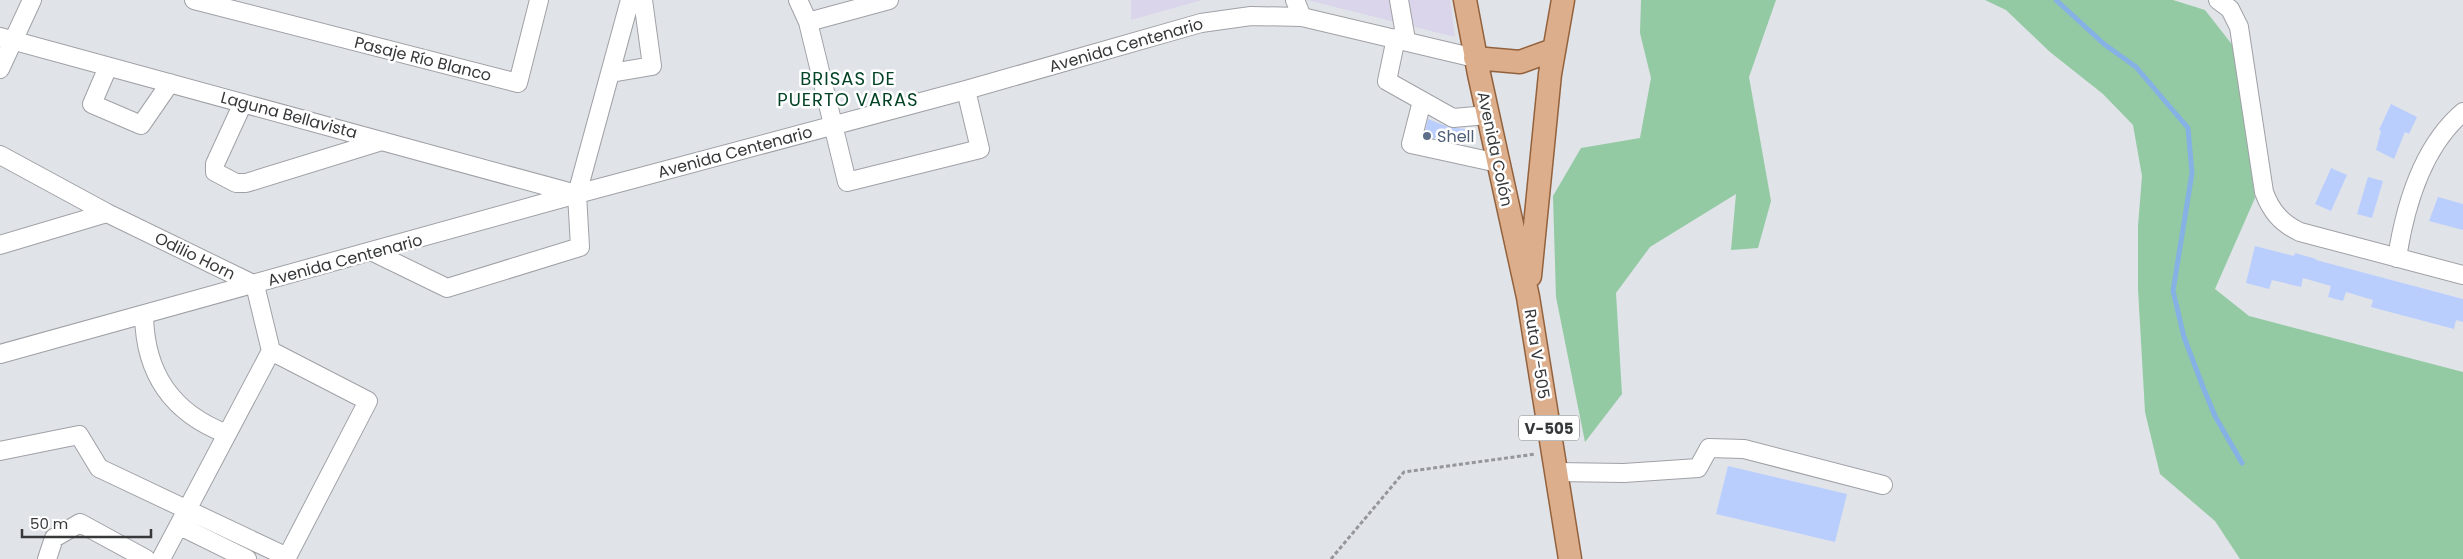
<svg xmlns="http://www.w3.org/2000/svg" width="2463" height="559" viewBox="0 0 2463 559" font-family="Poppins,sans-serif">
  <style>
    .commercial { fill: #dad5eb }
    .green { fill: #93caa3 }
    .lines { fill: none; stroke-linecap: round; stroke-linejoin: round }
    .stream { stroke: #86b1e5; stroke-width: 5 }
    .building { fill: #bacefe }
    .minor-casing { stroke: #9fa1a6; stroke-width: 20 }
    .major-casing { stroke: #93623d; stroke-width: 25 }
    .path { stroke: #94969a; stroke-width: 3; stroke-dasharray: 4 2.5; stroke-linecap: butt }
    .minor { stroke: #fff; stroke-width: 18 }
    .major { stroke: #dcae8b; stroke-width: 22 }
    .service-dot { fill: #5c6f8a; stroke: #fff; stroke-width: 2 }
    .labels { text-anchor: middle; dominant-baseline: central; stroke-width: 5; stroke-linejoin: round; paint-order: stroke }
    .shield { fill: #fff; stroke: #737475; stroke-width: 1 }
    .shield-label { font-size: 15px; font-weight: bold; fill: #37383a }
    .street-label { font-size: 16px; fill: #37383a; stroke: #fff }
    .service-label { font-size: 16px; fill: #4e5e75; stroke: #fff; text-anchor: start }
    .neighbourhood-label { font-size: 18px; letter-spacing: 1px; fill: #024325; stroke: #fff }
  </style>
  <rect width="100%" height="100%" fill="#e0e3e8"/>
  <path class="commercial" d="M1131,0H1202L1131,20Z
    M1307,0H1450L1455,37Z"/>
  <path class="green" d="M1641,0H1776L1749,77L1771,201L1758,248L1731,250L1736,194L1650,247L1616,293L1622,394L1585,442L1556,297L1553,196L1581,148L1640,138L1651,78L1640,33Z
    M1985,0H2173L2205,10L2234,47L2255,198L2215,289L2249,316L2463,372V559H2240L2215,521L2160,474L2145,412L2138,289V226L2142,176L2133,125L2103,94L2050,52L2006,10Z"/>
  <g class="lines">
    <path class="stream" d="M2056,0L2104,44L2136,67L2188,128L2192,173L2173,291L2184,337L2203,387L2215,416L2242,463"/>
  </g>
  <path class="building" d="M2391,104L2417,117L2409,134L2405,132L2394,159L2376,150L2381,131L2379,130Z
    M1428,119L1448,127L1465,129L1461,144L1424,136Z
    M2331,168L2347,175L2331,211L2315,204Z
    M2368,177L2383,181L2372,218L2357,214Z
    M2438,197L2463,204V230L2429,221Z
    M2255,246L2294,256L2295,253L2316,259V260L2463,299V322L2456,320L2454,329L2371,307L2373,300L2346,292L2343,301L2328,297L2331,286L2303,278L2301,287L2272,280L2269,289L2246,283Z
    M1728,466L1847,494L1835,542L1716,514Z"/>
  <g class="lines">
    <defs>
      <path id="minor" d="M194,0L518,83L539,0
        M798,0L808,22L847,182L980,149L966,90
        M1295,0L1302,17
        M1399,0L1406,40
        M2218,0L2230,9L2239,27L2264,192C2271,211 2281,223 2300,232L2463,275
        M808,22L889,0
        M0,37L576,194
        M1396,38L1387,81L1453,118L1488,115
        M108,67L92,104L141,125L170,83
        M0,69L32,0
        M611,73L652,66L643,0
        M1422,101L1411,144L1498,163
        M243,103L215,164V172L236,183H246L382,141
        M0,155L107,213L255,285L271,351L161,559
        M0,245L107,213
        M373,252L447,288L580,247L577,194L630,0
        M2397,258C2405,206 2422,147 2463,112
        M144,315C145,374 172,413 227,434
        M271,351L368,401L286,559
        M0,354L577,194L966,90L1201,23L1251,16L1302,17L1475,58
        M0,451L79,435L99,468L287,557
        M1556,472L1624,473L1698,468L1709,448L1744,449L1883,485
        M180,526L247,559
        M47,559L54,538L80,523L146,559"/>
      <path id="major" d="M1465,0L1479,74L1528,297L1570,559
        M1475,58L1520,62L1553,50
        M1530,276L1550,74L1563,0"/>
    </defs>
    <use href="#minor" class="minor-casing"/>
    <use href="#major" class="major-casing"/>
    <path class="path" d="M1331,559L1404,472L1536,454"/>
    <use href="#minor" class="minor"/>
    <use href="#major" class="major"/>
  </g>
  <circle class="service-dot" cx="1427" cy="136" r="5"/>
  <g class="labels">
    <rect class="shield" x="1519" y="415.5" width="60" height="25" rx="4"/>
    <g class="shield-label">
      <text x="1549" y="428">V-505</text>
    </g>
    <g class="street-label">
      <text transform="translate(1126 45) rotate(-16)">Avenida Centenario</text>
      <text transform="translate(423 59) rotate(14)">Pasaje Río Blanco</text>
      <text transform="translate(289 115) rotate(15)">Laguna Bellavista</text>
      <text transform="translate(1495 149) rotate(78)">Avenida Colón</text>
      <text transform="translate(735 152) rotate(-15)">Avenida Centenario</text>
      <text transform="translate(195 256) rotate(26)">Odilio Horn</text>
      <text transform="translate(345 260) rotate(-15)">Avenida Centenario</text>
      <text transform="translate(1537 354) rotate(81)">Ruta V-505</text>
    </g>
    <g class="service-label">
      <text x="1437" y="136">Shell</text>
    </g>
    <g class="neighbourhood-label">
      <text x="848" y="78">BRISAS DE<tspan x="848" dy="21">PUERTO VARAS</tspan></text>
    </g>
  </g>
  <path d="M22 529v8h129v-8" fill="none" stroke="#37383a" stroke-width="2.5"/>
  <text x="30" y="529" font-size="15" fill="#37383a" stroke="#ffffff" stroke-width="4" paint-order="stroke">50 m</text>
</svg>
